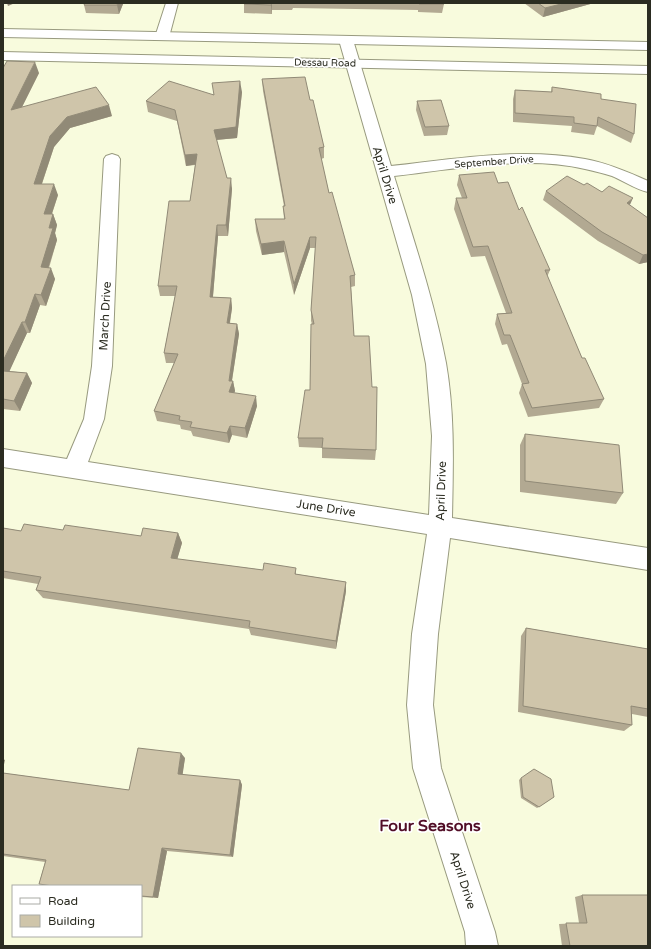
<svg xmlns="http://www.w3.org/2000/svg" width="651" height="949" viewBox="0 0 651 949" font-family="'Varela Round',sans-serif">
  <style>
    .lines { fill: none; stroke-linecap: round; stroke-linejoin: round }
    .minor-casing { stroke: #989a7f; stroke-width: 2 }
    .major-casing { stroke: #989a7f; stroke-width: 2 }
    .minor { fill: #fff; fill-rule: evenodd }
    .major { fill: #fff; fill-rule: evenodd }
    .wall { fill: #b2a992 }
    .shaded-wall { fill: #918a77 }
    .building { fill: #cfc5aa; stroke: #918a77 }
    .labels { text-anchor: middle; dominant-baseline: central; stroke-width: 3.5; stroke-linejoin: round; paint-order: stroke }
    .far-street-label { font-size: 10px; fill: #2b2c21; stroke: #fff }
    .street-label { font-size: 12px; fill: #2b2c21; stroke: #fff }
    .near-neighbourhood-label { font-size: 16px; font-weight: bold; fill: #510d26; stroke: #fff }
  </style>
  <rect width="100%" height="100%" fill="#f8fbdd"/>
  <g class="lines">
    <defs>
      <path id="minor" d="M166,3H178L169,37L167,40H157L155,37Z
        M346,36L351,37L353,40L391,166C455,159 521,147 585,159C607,163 628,172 648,181V192C635,189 624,181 612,176C603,173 594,171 585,169C525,155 455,169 394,176C413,238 434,300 446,363C455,415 453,466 452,518L648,548V570L450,538L438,634L433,705L441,768L495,932L498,946H466L465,932L413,768L407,705L412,634L427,534L3,467V449L67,459L84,419L92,366L104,159L106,156L112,154L118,156L120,159L112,366L104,419L88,462L429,515L432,436L426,364L412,295L339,40L341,37Z"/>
      <path id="major" d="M3,29L648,42V50L3,37Z
        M3,52L648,66V74L3,60Z"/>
    </defs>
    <use href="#minor" class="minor-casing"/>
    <use href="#major" class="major-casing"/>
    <use href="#minor" class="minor"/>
    <use href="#major" class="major"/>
  </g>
  <path class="wall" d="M85,3H133L132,4H123L119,14L86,13L84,5Z
    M244,3H443L444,4L442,13L418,12V10L293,8L292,10H272V14L244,13Z
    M524,3H594L543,17Z
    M3,68L39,73L22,107L112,116L70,128L54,147L42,184L58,195L52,214H53L57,225L55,233L57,240L49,268L55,279L46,306L40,305L30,333H27L9,371L27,373L32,383L20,411L3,409Z
    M262,79L310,100L324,147V158L321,159L329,193L355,275V286L351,287L354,336L372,387L376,450L375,460L322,458V448L299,447L298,438L310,390L312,324L311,321V310L316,248H310L294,295L284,252L262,255L256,231L255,219H284L283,206H284L263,91Z
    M552,87L601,99L634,134L631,143L597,126L594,135L571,132L572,126L513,122V99L515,90L551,92Z
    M242,92L237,138L216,140L227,178L232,189L228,236H218L213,297L231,298L232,308L230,323L237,324L239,334L232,381H233L235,391L234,393L257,406L247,438L232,435L229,443L193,436L191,431L181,429L180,425L157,421L154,411L174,363H166L164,353L175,296H160L158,286L190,201L195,165L186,166L177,121L148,112L146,101Z
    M417,101L449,126L447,135L424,136L416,110Z
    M459,175L498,183L519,210L550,270L547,277L582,358L604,399L599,408L528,417L519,393L522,384L507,344L502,345L495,324L497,314L506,313L485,256L471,257L454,209L456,198H462L457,185Z
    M584,185L602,192L630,205L648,262L639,264L598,241L543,200L546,191Z
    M525,434L623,493L616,504L520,492V445Z
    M3,528L21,531L63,530L141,536L178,533L182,543L177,559L263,570L296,568V574L346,582V591L336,649L251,635L249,629L43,598L36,590L38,584L3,578Z
    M526,628L648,649V717L632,714V725L624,731L518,712L521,636Z
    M185,758L182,775L240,780L242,785L233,857L167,851L158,898L141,897V886H49L39,884L45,862L3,856V773L129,790Z
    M521,778L554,797L537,808L521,798L519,780Z
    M582,895L648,946H562L559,924L579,923L575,897Z"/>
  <path class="shaded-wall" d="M7,3H15L8,6Z
    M118,3H123V4L119,14L117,5Z
    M272,3V14L271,5Z
    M565,3H594L543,17L545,8Z
    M35,62L39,73L15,121L11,110Z
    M240,81L242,92L237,138L215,140L214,130Z
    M109,105L112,116L70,128L54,147L38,195L34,184L50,136L67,117Z
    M197,154L198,164L186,166L185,155Z
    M231,178L232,189L228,236L226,225Z
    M54,184L58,195L48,225L44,214Z
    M633,198L629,207L627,203Z
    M53,214L57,225L55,233L57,240L45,278L41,267L49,228Z
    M217,225L218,236L212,307L210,297Z
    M310,237V248L294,295V284Z
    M284,241V252L262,255L261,244Z
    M648,254V262L639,264L643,255Z
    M51,268L55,279L46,306L41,295Z
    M35,294L40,305L30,333L25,322Z
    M231,298L232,308L228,333L227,323Z
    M22,322L27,333L5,381L3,378V361Z
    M237,324L239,334L231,386L233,381L235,391L231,401L229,392V381Z
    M27,373L32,383L20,411L14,401Z
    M256,396L257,406L247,438L245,428Z
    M230,426L232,435L229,443L227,433Z
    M178,533L182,543L175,567L171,558Z
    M346,582V591L336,649V641Z
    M181,753L185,758L182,779L178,774Z
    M3,759L5,760L3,769Z
    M240,780L242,785L233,857L230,855Z
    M162,848L167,851L158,898L153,897Z"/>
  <path class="building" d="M85,3H118L117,5H84Z
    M244,3H272L271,5L244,4Z
    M419,3H443L444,4H419Z
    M538,3H565L545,8Z
    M7,61L35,62L11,110L96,87L109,105L67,117L50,136L34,184H54L44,214H53L49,228H53L41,267L51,268L41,295L35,294L25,322H22L3,361V68Z
    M305,77L310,100H313L324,147L319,148L329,193L332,192L355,275L350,276L354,336H369L372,387H377L376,450L322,448L323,438H298L305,390H310L311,324H314L311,310L316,237H310L294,284L284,241L261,244L255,219H285L283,206H285L262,79Z
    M169,81L214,95L212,83L240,81L236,127L214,130L227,178H231L226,225H217L210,297L231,298L227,323L237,324L229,381H233L229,392L256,396L245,428L230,426L227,433L190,427L192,422L179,420L180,416L154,411L178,354L164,353L177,286H158L169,201H190L197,154L185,155L175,110L146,101Z
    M552,87L601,94V99L636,104L634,134L598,117L597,126L574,123V117L515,113V90L552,92Z
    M441,100L449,126L425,127L417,101Z
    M494,172L498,183L508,182L519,210L522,207L550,270H545L582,358H585L604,399L532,408L522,384L529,383L510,335H504L497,314L512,313L488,246L473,247L456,198H467L459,175Z
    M567,176L584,185L587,183L602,192L609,186L633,198L627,203L648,218V254L643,255L602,232L546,191Z
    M3,371L27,373L14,401L3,399Z
    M525,434L619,445L623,493L525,481Z
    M24,524L63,530L65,525L141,536L143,528L178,533L171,558L263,570L264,563L296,568L295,574L346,582L336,641L249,627L250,621L36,590L41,577L3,571V528L21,531Z
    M526,628L648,649V709L631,706L632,725L523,706Z
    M138,748L181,753L178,774L240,780L230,855L162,848L153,897L141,896V886H53L39,884L46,860L3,854V773L129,790Z
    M534,769L551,779L554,797L539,807L523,797L521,778Z
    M582,895H648V946H570L566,923H587Z"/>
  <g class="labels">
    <g class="far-street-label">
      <text transform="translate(325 63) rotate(1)">Dessau Road</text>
      <text transform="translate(494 162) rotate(-4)">September Drive</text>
    </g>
    <g class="street-label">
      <text transform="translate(385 175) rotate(73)">April Drive</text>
      <text transform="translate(105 316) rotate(-87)">March Drive</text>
      <text transform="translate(441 491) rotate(-88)">April Drive</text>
      <text transform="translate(326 508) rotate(9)">June Drive</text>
      <text transform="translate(463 880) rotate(72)">April Drive</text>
    </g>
    <g class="near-neighbourhood-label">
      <text x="430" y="826">Four Seasons</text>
    </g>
  </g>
  <rect width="651" height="949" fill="none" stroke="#2b2c21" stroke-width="8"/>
  <rect x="12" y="885" width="130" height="52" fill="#ffffff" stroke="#aaaba6"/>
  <rect x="20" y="898" width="20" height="6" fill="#ffffff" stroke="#aaaba6"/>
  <text x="48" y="905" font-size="12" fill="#2b2c21">Road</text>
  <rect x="20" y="915" width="20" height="12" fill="#cfc5aa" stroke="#aaaba6"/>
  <text x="48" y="925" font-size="12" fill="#2b2c21">Building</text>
</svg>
